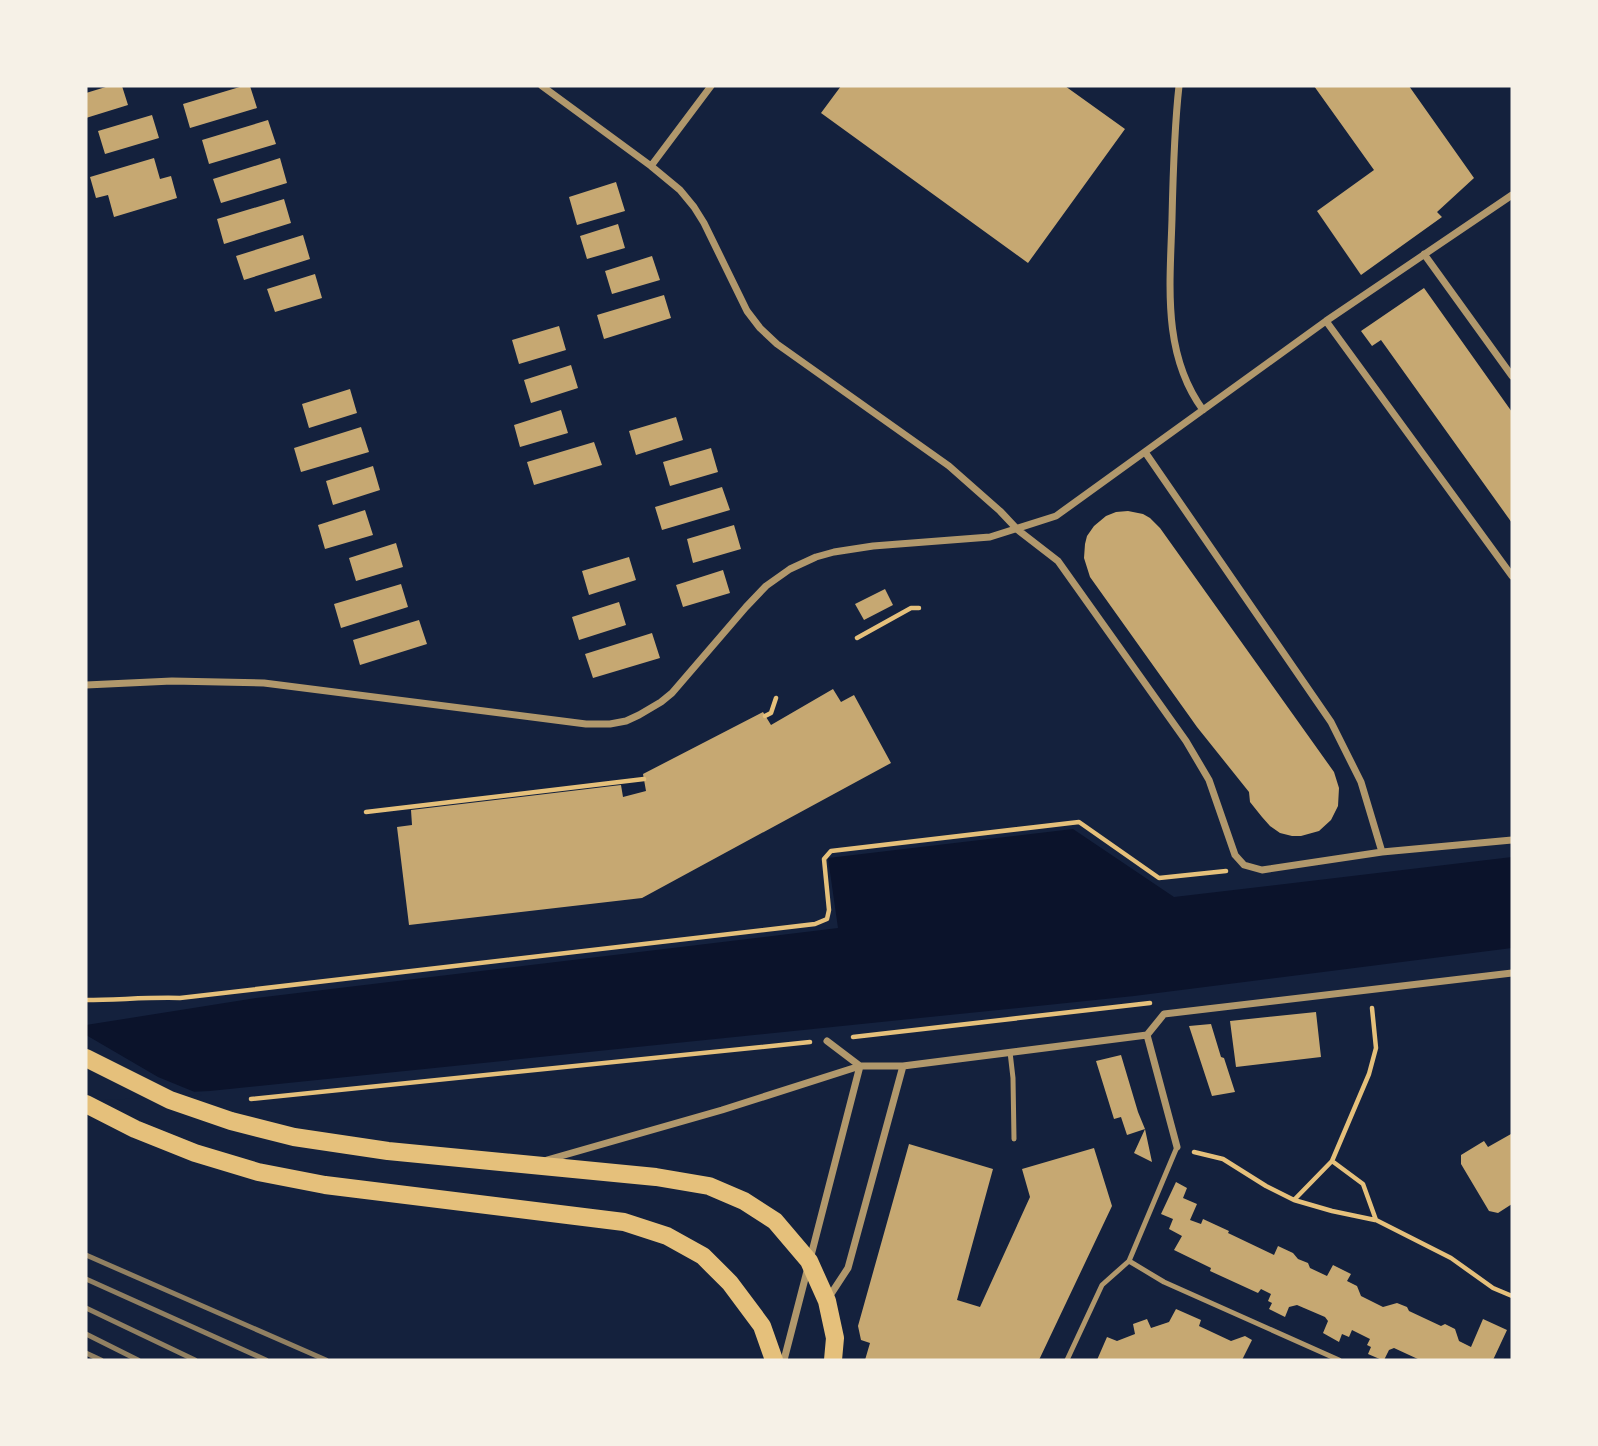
<svg xmlns="http://www.w3.org/2000/svg" width="1598" height="1446" viewBox="0 0 1598 1446" font-family="Mulish,sans-serif">
  <style>
    .water { fill: #0b132b }
    .pier { fill: #14213d }
    .building { fill: #c6a872 }
    .lines { fill: none; stroke-linecap: round; stroke-linejoin: round }
    .path { stroke: #e5c07b; stroke-width: 4.5 }
    .service { stroke: #b1986c; stroke-width: 5 }
    .minor { stroke: #b1986c; stroke-width: 7 }
    .primary { stroke: #e5c07b; stroke-width: 18 }
    .rail { stroke: #918062; stroke-width: 5 }
  </style>
  <rect width="100%" height="100%" fill="#14213d"/>
  <path class="water" d="M1073,829L1174,897L1512,857V948L1134,996L210,1091L86,1097V1025L256,998L838,928L828,858Z"/>
  <path class="pier" d="M86,1035L158,1077L202,1095L86,1101Z"/>
  <path class="building" d="M109,86H122L128,105L86,118V93Z
    M243,86H250L257,108L190,128L183,104Z
    M841,86H1065L1125,129L1028,263L821,113Z
    M1314,86H1409L1474,178L1437,212L1442,217L1361,275L1317,211L1374,170Z
    M152,115L159,138L105,154L98,131Z
    M268,120L276,144L209,164L202,140Z
    M154,158L160,179L171,176L177,198L114,217L108,195L96,198L90,177Z
    M280,158L287,183L221,203L213,179Z
    M616,182L625,211L577,225L569,197Z
    M284,199L291,223L224,244L217,219Z
    M618,224L625,248L587,259L580,236Z
    M303,235L310,259L244,280L236,256Z
    M652,256L660,280L612,294L605,271Z
    M315,274L322,298L275,312L267,289Z
    M1424,288L1512,412V523L1381,340L1372,346L1361,331Z
    M664,295L671,318L604,339L597,315Z
    M559,326L566,350L519,364L512,340Z
    M571,365L578,388L531,403L524,380Z
    M350,389L357,413L309,428L302,404Z
    M561,410L568,433L520,447L514,425Z
    M676,417L683,440L636,455L629,431Z
    M361,427L369,452L301,472L294,448Z
    M594,442L602,465L534,485L527,462Z
    M711,448L718,472L670,486L663,462Z
    M373,466L380,490L333,505L326,481Z
    M722,487L730,510L662,530L655,507Z
    M365,510L373,535L325,549L318,525Z
    M1128,511L1143,514L1150,518L1160,528L1334,772L1339,788L1338,806L1331,820L1319,831L1301,836H1292L1280,833L1270,826L1262,817L1250,802L1249,792L1197,727L1090,577L1084,558L1085,544L1087,536L1094,526L1106,516L1116,512Z
    M734,525L741,549L693,563L687,539Z
    M396,543L403,567L356,581L349,558Z
    M629,557L636,580L589,595L582,571Z
    M723,570L730,593L683,607L676,585Z
    M401,584L408,607L341,628L334,604Z
    M885,589L893,605L864,620L855,604Z
    M619,602L626,625L579,640L572,617Z
    M419,620L427,644L360,665L353,640Z
    M652,633L660,658L593,678L585,654Z
    M833,689L841,702L854,695L891,763L642,898L409,925L397,827L412,825L411,810L621,785L623,797L646,791L643,774L763,712L771,725Z
    M1316,1012L1321,1057L1236,1067L1230,1021Z
    M1211,1024L1221,1057L1224,1058L1235,1092L1212,1096L1189,1026Z
    M1121,1055L1138,1112L1145,1129L1127,1135L1121,1117L1114,1119L1096,1061Z
    M1145,1129L1152,1162L1134,1153Z
    M1511,1134L1512,1204L1498,1213L1489,1211L1461,1164V1155L1484,1141L1488,1147Z
    M909,1144L993,1169L957,1300L980,1307L1030,1197L1022,1169L1094,1148L1112,1206L1039,1360H865L870,1343L861,1340L858,1326Z
    M1176,1182L1187,1188L1183,1198L1197,1204L1190,1220L1201,1224L1203,1219L1229,1231L1228,1233L1274,1255L1278,1246L1293,1253L1298,1259L1308,1263L1310,1268L1327,1276L1333,1265L1351,1274L1347,1281L1357,1286L1361,1296L1383,1307L1397,1303L1407,1307L1409,1311L1441,1326L1445,1324L1455,1329L1459,1341L1471,1347L1483,1319L1507,1330L1493,1360H1420L1394,1348L1389,1350L1384,1360H1382L1368,1354L1371,1347L1367,1345L1370,1339L1352,1330L1349,1337L1342,1334L1339,1342L1323,1333L1328,1321L1325,1317L1297,1305L1289,1307L1285,1317L1269,1309L1272,1303L1268,1301L1271,1294L1261,1289L1258,1293L1210,1271L1211,1268L1174,1250L1182,1236L1169,1229L1173,1219L1161,1214Z
    M1176,1309L1201,1320L1199,1326L1231,1341L1245,1336L1252,1340L1242,1360L1162,1359L1097,1360L1107,1337L1117,1341L1135,1334L1133,1324L1147,1319L1151,1328L1169,1322Z"/>
  <g class="lines">
    <path class="path" d="M857,638L911,608H919
      M765,716L771,713L776,698
      M366,812L644,779
      M86,1000C117,1000 148,997 180,998L815,924L827,919L829,910L824,859L831,851L1079,822L1159,878L1226,871
      M1372,1008L1376,1048L1369,1074L1332,1161L1363,1184L1376,1220L1451,1258L1493,1288L1512,1296
      M853,1037L1150,1003
      M251,1099L810,1042
      M1194,1152L1223,1159L1266,1186L1294,1200
      M1332,1161L1294,1200L1332,1211L1375,1220"/>
    <path class="service" d="M1010,1052L1013,1078L1014,1139
      M1129,1261L1164,1282L1339,1360
      M1067,1360L1102,1285L1129,1261L1177,1147"/>
    <path class="minor" d="M542,86L651,166L680,190L694,207L704,223L747,311L760,328L777,344L949,466L1000,511L1018,530L1058,561L1186,741L1209,780L1235,855L1244,865L1262,870L1382,852L1512,840
      M1179,86C1174,130 1173,174 1172,219C1170,285 1162,354 1203,410
      M651,166L711,86
      M1424,254L1512,376
      M1326,321L1512,576
      M1145,452L1331,722L1361,782L1382,852
      M86,685L172,681L264,683L586,724H610L626,721L639,715L661,702L672,693L746,607L766,586L790,569L816,557L834,552L873,546L990,537L1056,516L1326,321L1512,195
      M1147,1035L1177,1147
      M827,1041L860,1066
      M547,1160L722,1110L860,1066H903L1147,1035L1164,1014L1512,973
      M829,1297L848,1268L903,1066
      M784,1360L860,1066"/>
    <path class="primary" d="M86,1058L170,1100L231,1121L294,1137L388,1151L656,1177L709,1186L744,1201L775,1221L809,1261L827,1301L835,1338L833,1360
      M86,1104L135,1129L195,1153L258,1172L325,1185L624,1222L667,1236L703,1256L730,1283L762,1326L774,1360"/>
    <path class="rail" d="M86,1255L326,1360
      M86,1279L266,1360
      M86,1308L195,1360
      M86,1334L138,1360
      M86,1353L101,1360"/>
  </g>
  <rect width="1598" height="1446" fill="none" stroke="#f6f1e7" stroke-width="175"/>
</svg>
